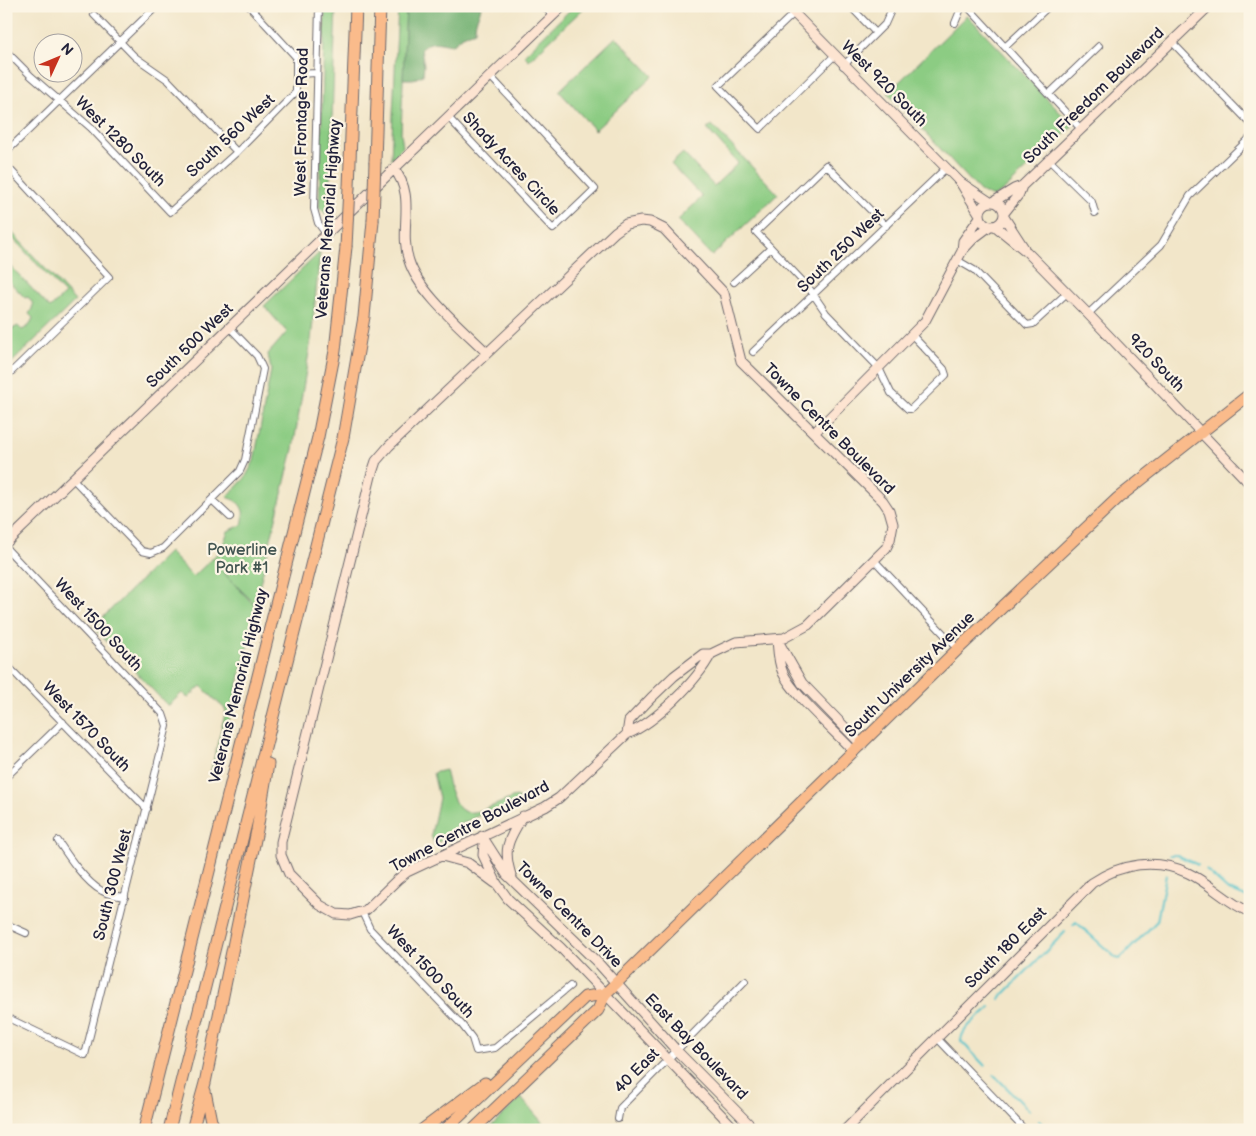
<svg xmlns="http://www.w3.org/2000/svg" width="1256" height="1136" viewBox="0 0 1256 1136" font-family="'Balsamiq Sans',sans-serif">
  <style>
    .green { fill: #8ccc83; stroke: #57775f }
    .forest { fill: #71b071; stroke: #4a6956 }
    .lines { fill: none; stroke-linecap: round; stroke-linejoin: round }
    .stream { stroke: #55c3cb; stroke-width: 2 }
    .street-casing { stroke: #6b676d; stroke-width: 8 }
    .secondary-casing { stroke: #6b676d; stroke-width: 11 }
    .highway-casing { stroke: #6b676d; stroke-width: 13 }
    .street { stroke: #fff; stroke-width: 6 }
    .secondary { stroke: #fde4d1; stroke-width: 9 }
    .highway { stroke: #fabb8b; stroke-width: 11 }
    .highway-bridge-casing { stroke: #6b676d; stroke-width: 13; stroke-linecap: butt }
    .highway-bridge { stroke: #fabb8b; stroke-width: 11 }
    .labels { text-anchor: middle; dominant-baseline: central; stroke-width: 4.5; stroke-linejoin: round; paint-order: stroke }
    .street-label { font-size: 16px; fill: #22223b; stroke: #fcf5e5 }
    .park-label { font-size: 16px; fill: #425551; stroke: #fcf5e5 }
  </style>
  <rect width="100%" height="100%" fill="#fcf5e5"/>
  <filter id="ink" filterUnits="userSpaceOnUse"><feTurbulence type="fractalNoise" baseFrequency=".02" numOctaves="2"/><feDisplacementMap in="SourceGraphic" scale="10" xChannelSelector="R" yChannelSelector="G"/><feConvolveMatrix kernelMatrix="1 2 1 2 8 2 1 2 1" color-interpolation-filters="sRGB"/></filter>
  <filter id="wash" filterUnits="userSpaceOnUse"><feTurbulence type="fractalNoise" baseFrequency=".0096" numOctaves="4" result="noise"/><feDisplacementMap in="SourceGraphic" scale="20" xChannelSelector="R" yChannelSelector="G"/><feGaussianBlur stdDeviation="1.12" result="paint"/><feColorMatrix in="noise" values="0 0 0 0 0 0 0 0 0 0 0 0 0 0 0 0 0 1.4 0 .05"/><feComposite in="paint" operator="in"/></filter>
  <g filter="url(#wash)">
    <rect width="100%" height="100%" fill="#f2e6c9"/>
    <path class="green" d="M325,6H336L329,205L331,206V215L326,214L319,207Z
      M398,6H406L401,133L403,147L391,159Z
      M574,6H586L529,60L524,55Z
      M967,15L1073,126L1003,191L993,197L980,191L888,93Z
      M616,37L653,76L595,130L559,91Z
      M712,125L778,194L712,256L678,220L702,197L671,164L683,153L714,186L738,163L707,129Z
      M6,226L75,301L6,368V351L10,347L6,343V327L10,330L18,326L22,330L29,326L33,318L29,314C34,306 34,304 28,297L25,298L6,278L9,275L6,271V261L50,308L65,294L6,231Z
      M320,252L311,340L293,449L255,604L221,570L257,608L215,776L210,774L226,710L201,686L188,698L182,693L168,706L93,627L169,552L193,577L221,550L228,531L242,525C246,511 242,502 227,497L245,478L254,461L271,370L268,354L287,332L264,306Z
      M445,770C458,828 468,815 515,797L519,798L520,803L495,816L486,812L457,826L456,836L434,843L431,835L439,798L433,773Z
      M521,1098L549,1130H487Z"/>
    <path class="forest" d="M406,6H481C480,17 475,16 475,31L463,36L452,45C439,43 431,39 421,49L424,65L423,75L414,79H403Z"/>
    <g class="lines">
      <path class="stream" d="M1170,855H1177L1198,865
        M1206,870L1227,889L1250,899
        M1073,925L1076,922L1116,958L1120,959L1157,921L1166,875
        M999,999L1065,932
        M985,1066L961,1041C961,1028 981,1016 990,1007
        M994,1075L1029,1110
        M1039,1121L1049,1130"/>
    </g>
  </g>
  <g filter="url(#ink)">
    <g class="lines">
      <defs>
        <path id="street" d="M319,6L314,209L318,223L326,234
          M544,6L553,16
          M850,6L876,33
          M967,6L1081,129
          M793,14L718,86L760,129L834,56
          M94,15L135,57L168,80L237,152
          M955,23L962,6
          M1172,42L1250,123
          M1005,47L1049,6
          M6,51L31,76L91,128L170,212L237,152L296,92V57L249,6
          M843,66L885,24L893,6
          M297,74L317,73
          M1049,94L1099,46
          M448,117L553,229L595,189L490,76
          M6,152L157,6
          M1049,160L1092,202L1095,213
          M6,165L109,277L6,377
          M886,226L826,165L756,232L809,288L826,313L879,368L891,393L908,409H911L946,375L944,369L912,335
          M957,260L974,270L1027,325L1033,324L1067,293
          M734,282L771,248
          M1088,314L1161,245L1190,196L1250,138
          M753,352L946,168
          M73,479L142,551L151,553L163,548L240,471L245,460L263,369L257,356L230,328
          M212,500L230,517
          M6,548L163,714L167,726L85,1055L6,1017
          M875,561L958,649
          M6,664L147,809
          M6,777L63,722
          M58,841C68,856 86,883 102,891C109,895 117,896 125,897
          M362,912L370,929L462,1025L472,1038L476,1051L495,1048L570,986
          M6,924L26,933
          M937,1038L1025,1130
          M618,1119L620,1108L745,981"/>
        <path id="secondary" d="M787,6L960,182L990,202
          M394,169C417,197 398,229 409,261C419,293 463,329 487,353
          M960,182L980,215
          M993,202L1014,189L1022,186
          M980 214a12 12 0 1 1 24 0a12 12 0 1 1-24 0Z
          M1004,213L1019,194L1022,186L1209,6
          M1004,217L1024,248
          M641,221L650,222L664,229L724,293L741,361L883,501L889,510L893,524L890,540L886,548L808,625L784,638L736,642L711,654H703L674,676L651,698L629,721L627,734L559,798L545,807L407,872L397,880L366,910L350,915L336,914L320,905L289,874L281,855V842L371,476L376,461L389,446L615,232L626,224Z
          M995,226L1027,252L1088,314L1250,484
          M962,251L974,238L990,226
          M815,432L925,321L962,251L963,241L980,217
          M6,543L563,6
          M777,639C778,651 778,662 783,673C793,695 836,732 854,752
          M778,641L802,683L862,745
          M627,734C655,723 697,681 711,654
          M482,836L507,875L599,964L677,1051L755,1130
          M484,843L483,855L497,884L508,899L561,948L736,1130
          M442,856L468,863L495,883
          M512,878C502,849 508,840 523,816
          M845,1130L1092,883C1121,863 1156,858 1188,873C1210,883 1227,903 1250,912"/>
        <path id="highway" d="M375,162L380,6
          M349,187L356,6
          M205,1091L211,1121L216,1130
          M144,1130L318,437L335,351L346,247
          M169,1130L343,438L364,317L373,221
          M192,1130L205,1083L257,830L268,764
          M422,1130L485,1083
          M445,1130L585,997L605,994
          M473,1130L598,1010L605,994L958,649L1118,498L1250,394"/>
      </defs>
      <use href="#street" class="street-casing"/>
      <use href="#secondary" class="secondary-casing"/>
      <use href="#highway" class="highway-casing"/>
      <use href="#street" class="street"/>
      <use href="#secondary" class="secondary"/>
      <use href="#highway" class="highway"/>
      <defs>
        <path id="highway-bridge" d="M373,221L375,162
          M346,247L349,187"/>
      </defs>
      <use href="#highway-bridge" class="highway-bridge-casing"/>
      <use href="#highway-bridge" class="highway-bridge"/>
    </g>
  </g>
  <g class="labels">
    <g class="street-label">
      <text transform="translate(884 84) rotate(45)">West 920 South</text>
      <text transform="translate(1094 96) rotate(-44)">South Freedom Boulevard</text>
      <text transform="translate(302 122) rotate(-89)">West Frontage Road</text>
      <text transform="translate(231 136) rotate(-43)">South 560 West</text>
      <text transform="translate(120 142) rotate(45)">West 1280 South</text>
      <text transform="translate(511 164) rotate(47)">Shady Acres Circle</text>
      <text transform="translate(329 219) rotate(-86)">Veterans Memorial Highway</text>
      <text transform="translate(841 251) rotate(-44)">South 250 West</text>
      <text transform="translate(190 346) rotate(-44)">South 500 West</text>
      <text transform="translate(1156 363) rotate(46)">920 South</text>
      <text transform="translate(829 429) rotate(45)">Towne Centre Boulevard</text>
      <text transform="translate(98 625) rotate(47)">West 1500 South</text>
      <text transform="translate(910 675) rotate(-44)">South University Avenue</text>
      <text transform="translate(239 686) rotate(-76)">Veterans Memorial Highway</text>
      <text transform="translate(86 727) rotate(46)">West 1570 South</text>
      <text transform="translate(470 827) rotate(-28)">Towne Centre Boulevard</text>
      <text transform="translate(113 885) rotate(-76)">South 300 West</text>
      <text transform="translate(569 915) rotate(45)">Towne Centre Drive</text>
      <text transform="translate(1006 948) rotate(-45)">South 180 East</text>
      <text transform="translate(430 972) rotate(47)">West 1500 South</text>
      <text transform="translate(696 1047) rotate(46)">East Bay Boulevard</text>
      <text transform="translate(637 1071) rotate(-45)">40 East</text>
    </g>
    <g class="park-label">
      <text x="242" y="550">Powerline<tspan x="242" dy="18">Park #1</tspan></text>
    </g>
  </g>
  <rect width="1256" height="1136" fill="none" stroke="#fcf5e5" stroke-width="25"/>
  <g transform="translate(58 58) rotate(46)"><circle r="24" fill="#fcf5e5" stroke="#a5a1a1"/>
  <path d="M0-4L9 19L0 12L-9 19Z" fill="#c8321e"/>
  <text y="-8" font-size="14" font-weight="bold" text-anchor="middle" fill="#22223b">N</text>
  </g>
</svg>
